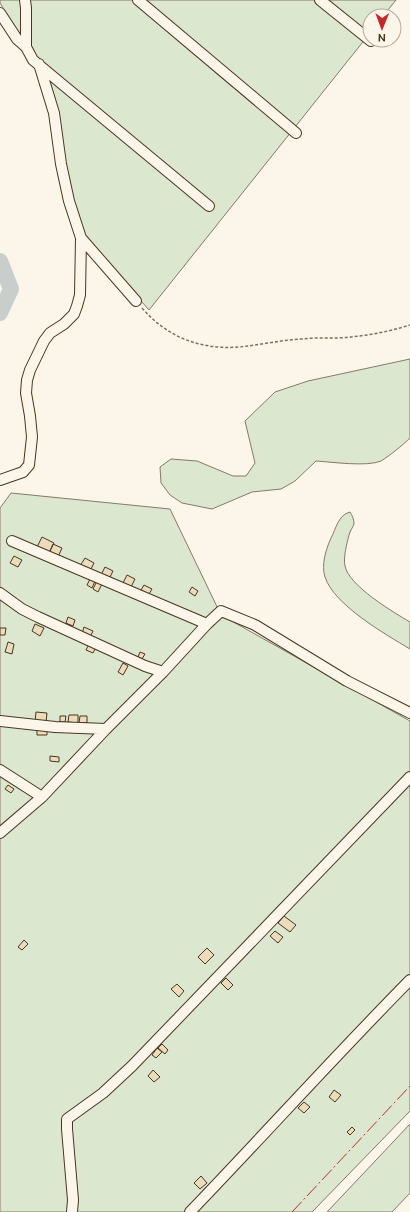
<svg xmlns="http://www.w3.org/2000/svg" width="410" height="1212" viewBox="0 0 410 1212" font-family="Ubuntu,sans-serif">
  <style>
    .green { fill: #dce7d0; stroke: #887966 }
    .lines { fill: none; stroke-linecap: round; stroke-linejoin: round }
    .river { stroke: #c9cecd; stroke-width: 16 }
    .building { fill: #ecdcbc; stroke: #4a3520 }
    .minor-casing { stroke: #4a3520; stroke-width: 12 }
    .path { stroke: #7f6f5c; stroke-width: 1.5; stroke-dasharray: 3 2; stroke-linecap: butt }
    .minor { stroke: #fbf6e9; stroke-width: 10 }
    .power { stroke: #c62828; stroke-width: 1; stroke-dasharray: 14 3 2 3; stroke-linecap: butt }
  </style>
  <rect width="100%" height="100%" fill="#fbf6e9"/>
  <path class="green" d="M0,0H396L383,16H370V33L149,310L81,232L36,61L0,3Z
    M410,359V438C403,445 389,456 381,461C367,467 332,462 316,461L295,481L281,489L252,492L212,509L182,503L170,495L161,483L160,467L171,459L197,461L233,476H246L255,463L245,421L275,392L308,381Z
    M11,493L170,509L221,615L410,721V1111L312,1212H0V508Z
    M350,512C352,515 354,519 354,524C353,527 350,531 349,535C347,543 343,558 345,566C349,586 393,612 410,622V649C385,634 334,605 325,577C321,565 326,549 331,538C336,529 338,515 350,512Z
    M410,1124V1193L392,1212H327Z"/>
  <g class="lines">
    <path class="river" d="M0,261L11,289L0,313"/>
  </g>
  <path class="building" d="M42,537L54,543L49,553L37,547Z
    M53,544L62,548L58,557L49,553Z
    M14,556L22,560L18,567L10,563Z
    M85,558L94,563L90,571L80,566Z
    M105,567L113,571L109,579L101,575Z
    M127,575L135,579L130,589L122,585Z
    M90,579L95,581L92,588L87,585Z
    M97,581L102,584L98,592L93,589Z
    M144,585L152,589L149,594L141,590Z
    M192,587L198,591L195,596L189,592Z
    M68,617L75,620L73,626L66,623Z
    M35,624L44,628L40,636L32,631Z
    M84,627L93,631L90,637L82,634Z
    M0,628H6L5,635H0Z
    M8,642L14,644L12,654L5,652Z
    M89,644L96,647L93,653L86,650Z
    M140,652L145,654L142,659L138,657Z
    M123,663L128,666L123,675L118,672Z
    M36,712L47,713L46,722H35Z
    M69,715H78V723L68,722Z
    M60,716H66L65,722H60Z
    M80,716H87V723H79Z
    M37,729L47,730V735H37Z
    M50,756L59,757V762L50,761Z
    M8,785L14,789L11,793L5,789Z
    M284,916L296,925L290,932L278,923Z
    M275,931L283,937L278,943L270,936Z
    M24,940L28,944L22,950L18,947Z
    M207,948L214,955L205,964L198,957Z
    M226,978L233,985L228,990L221,983Z
    M177,984L184,991L179,997L171,989Z
    M162,1044L168,1050L165,1054L158,1048Z
    M157,1048L162,1052L156,1058L152,1055Z
    M153,1070L160,1077L154,1082L148,1076Z
    M334,1090L341,1095L335,1102L329,1097Z
    M304,1102L310,1107L304,1113L298,1108Z
    M352,1127L355,1130L350,1135L347,1132Z
    M201,1176L207,1183L200,1189L194,1183Z"/>
  <g class="lines">
    <defs>
      <path id="minor" d="M25,0L26,8V47L33,60L209,206
        M138,0L296,133
        M320,0L371,41
        M0,13L17,39L26,47
        M39,64L54,113L61,164L69,201L81,238L136,301
        M0,480L23,472L29,465L32,437L30,416L26,393L27,380L30,370L44,341L50,333L64,324L74,314L77,306L80,295L81,238
        M12,541L207,624
        M0,593L22,609L38,617L145,666L163,672
        M0,721L55,727L106,729
        M0,770L42,797
        M0,833L42,797L106,729L163,672L207,624L221,611L255,625L347,681L410,713
        M72,1212L73,1200L67,1129V1119L103,1093L132,1066L410,777
        M190,1212C264,1135 335,1056 410,980"/>
    </defs>
    <use href="#minor" class="minor-casing"/>
    <path class="path" d="M142,308C167,337 200,350 239,347C260,345 281,340 302,339C318,337 335,339 351,337C371,335 391,331 410,325"/>
    <use href="#minor" class="minor"/>
    <path class="power" d="M292,1212L410,1086"/>
  </g>
  <g transform="translate(382 28) rotate(181)"><circle r="19" fill="#fbf6e9" stroke="#b4a999"/>
  <path d="M0-3L7 15L0 10L-7 15Z" fill="#c62828"/>
  <text y="-6" font-size="11" font-weight="bold" text-anchor="middle" fill="#4a3520">N</text>
  </g>
</svg>
